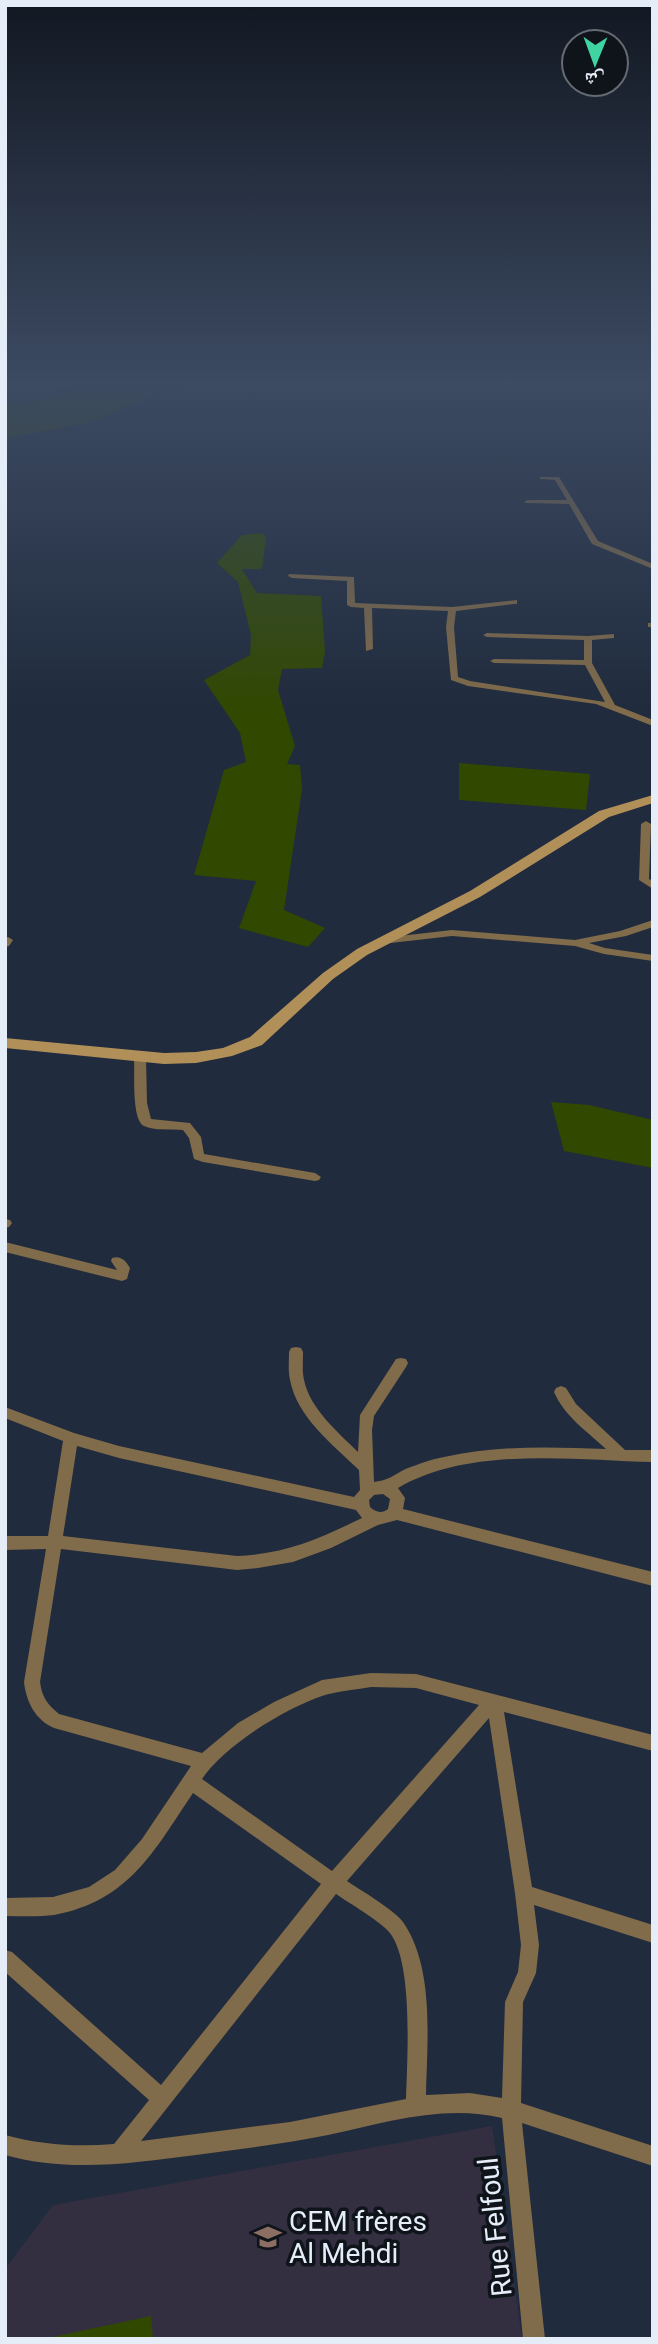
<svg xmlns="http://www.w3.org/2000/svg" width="658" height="2344" viewBox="0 0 658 2344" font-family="Roboto,'Noto Naskh Arabic',sans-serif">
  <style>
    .education { fill: #342f40 }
    .green { fill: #314801 }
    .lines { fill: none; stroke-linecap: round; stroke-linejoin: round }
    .street { fill: #806b4a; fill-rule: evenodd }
    .secondary { fill: #b08f59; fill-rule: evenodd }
    .labels { text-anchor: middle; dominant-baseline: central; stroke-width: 7; stroke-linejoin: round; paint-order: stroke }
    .near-poi-label { font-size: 28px; fill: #e5edf8; stroke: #0f141b; text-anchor: start }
    .near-street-label { font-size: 28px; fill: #e5edf8; stroke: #0f141b }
  </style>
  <rect width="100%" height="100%" fill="#202b3d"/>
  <path class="education" d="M492,2126L522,2339H5V2269L53,2205Z"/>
  <path class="green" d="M81,382H195L162,390L93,422L5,438V404L42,400Z
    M262,533L266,537L262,569H242L257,593L321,596L325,652L322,668L282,669L278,690L295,746L287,764L300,765L302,789L284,910L325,928L308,947L239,928L256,881L194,875L224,770L246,762L240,733L204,680L250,655L251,635L238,582L217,563L242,535Z
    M459,763L590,774L586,810L459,800Z
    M551,1102L589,1105L653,1120V1168L564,1151Z
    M151,2316L153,2339H43Z"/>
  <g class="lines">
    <path class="street" d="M540,477H559L598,541L653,564V569L592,544L569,504L526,503L524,502L528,500H567L555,480L540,479Z
      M289,574L354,577L355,603L452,607L517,600V604H514L456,611L454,627L458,677L470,681L605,702L585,665L494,663L490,661L494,659L584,660V640L487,637L483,635L487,633L588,636L614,634V638L592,640V663L615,705L653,720V726L596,704L468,686L451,680L446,627L448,611L372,608L373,649L366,651L364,608L351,607L347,605V581L292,578L288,576Z
      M648,623H653V627H648Z
      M646,821L651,824L649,879L653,881V889L639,880L641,824Z
      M653,920V927L626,936L589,943L605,948L653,955V961L604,954L575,946L452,936L382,944L377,941L382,938L452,930L575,940L620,931Z
      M8,937L13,940L9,946L5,947V938Z
      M140,1053L146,1057L147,1103L151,1119L190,1123L201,1137L204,1154L315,1173L321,1177L319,1180L315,1181L203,1162L194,1159L189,1138L183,1130C171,1129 154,1131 144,1126C131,1120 135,1070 134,1057Z
      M5,1219L10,1220L12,1223L9,1227L5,1228Z
      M5,1242L117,1270L111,1261L112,1258C121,1255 126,1261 130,1268L127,1279L122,1281L5,1252Z
      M296,1347L301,1348L303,1352C303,1361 302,1371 304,1380C310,1409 338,1432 358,1452L360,1415L396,1359L401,1358L406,1359L408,1363L406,1367L374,1416L372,1430L374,1482C391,1480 394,1474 408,1468C419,1464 432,1459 444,1457C497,1445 552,1447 606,1449C587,1431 565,1417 554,1392L556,1388L561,1386L566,1388L576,1404L625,1450H653V1462C573,1460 470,1446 398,1488L405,1498L403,1509L653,1572V1586L397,1520L378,1525L331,1548L293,1562L258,1568L237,1570L61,1549L40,1682C42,1697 47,1704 59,1714L202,1753L238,1723L274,1702L322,1680L371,1673L416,1674L653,1735V1751L504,1712L532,1887L653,1925V1943L534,1905L539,1945L536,1973L523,2002L521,2103L653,2146V2166L522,2123L545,2339H523L502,2118C443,2104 385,2123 328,2135C284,2144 240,2149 196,2155C132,2163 69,2173 5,2155V2135C42,2145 77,2147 114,2144L149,2100L5,1972V1950L12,1952L161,2085L321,1884L193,1793C154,1851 129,1901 54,1915C39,1917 21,1916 5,1916V1898L53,1897L89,1887L115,1870L142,1839L191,1766L54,1728C35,1720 26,1701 24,1682L46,1549L5,1550V1536H48L63,1441L5,1418V1407L74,1433L119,1446L354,1497L360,1490L359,1470C333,1445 297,1417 290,1380C288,1371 289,1361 289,1352L291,1348ZM77,1446L119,1458L356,1510L362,1518C319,1539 285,1554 237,1556L63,1536ZM383,1494L390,1499L388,1509C382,1514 375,1512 370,1507L369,1500L374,1495ZM371,1687L416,1688L479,1705L332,1871L202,1779C224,1746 284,1709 322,1696C337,1691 355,1690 371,1687ZM489,1718L515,1893L521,1945L518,1972L505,2002L502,2098L470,2093L426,2095C427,2042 435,1968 403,1922C397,1912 359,1889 347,1881ZM336,1894C349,1903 380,1921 389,1932C414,1961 407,2061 406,2099L290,2122L141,2141Z"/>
    <path class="secondary" d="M653,795V803L609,817L480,897L367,955L333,979L262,1045L232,1056L196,1063L164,1064L5,1048V1038L164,1053L196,1052L223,1048L250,1037L323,973L357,949L470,891L599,811Z"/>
  </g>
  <linearGradient id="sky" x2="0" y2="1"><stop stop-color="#121822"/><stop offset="0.54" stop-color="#3c4a62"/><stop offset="1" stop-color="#3c4a62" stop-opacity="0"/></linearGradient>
  <rect width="658" height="710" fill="url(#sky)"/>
  <defs>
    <symbol id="school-bare" viewBox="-9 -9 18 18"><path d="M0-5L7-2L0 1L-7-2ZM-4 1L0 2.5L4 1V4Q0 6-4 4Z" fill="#8d6e63" stroke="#0f141b" stroke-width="2.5" paint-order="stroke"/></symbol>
  </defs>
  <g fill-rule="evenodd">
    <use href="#school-bare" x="249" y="2218" width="38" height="38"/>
  </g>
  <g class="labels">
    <g class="near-poi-label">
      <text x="289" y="2221">CEM frères<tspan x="289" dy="32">Al Mehdi</tspan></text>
    </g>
    <g class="near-street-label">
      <text transform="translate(495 2227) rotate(-96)">Rue Felfoul</text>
    </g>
  </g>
  <rect width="658" height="2344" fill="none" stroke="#e5edf8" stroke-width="14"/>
  <g transform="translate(595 63) rotate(181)"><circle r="33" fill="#0f141b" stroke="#656b73" stroke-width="2"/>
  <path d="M0-5L12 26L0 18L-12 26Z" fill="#3fd4a2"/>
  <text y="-10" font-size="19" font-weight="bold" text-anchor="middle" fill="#e5edf8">ش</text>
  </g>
</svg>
